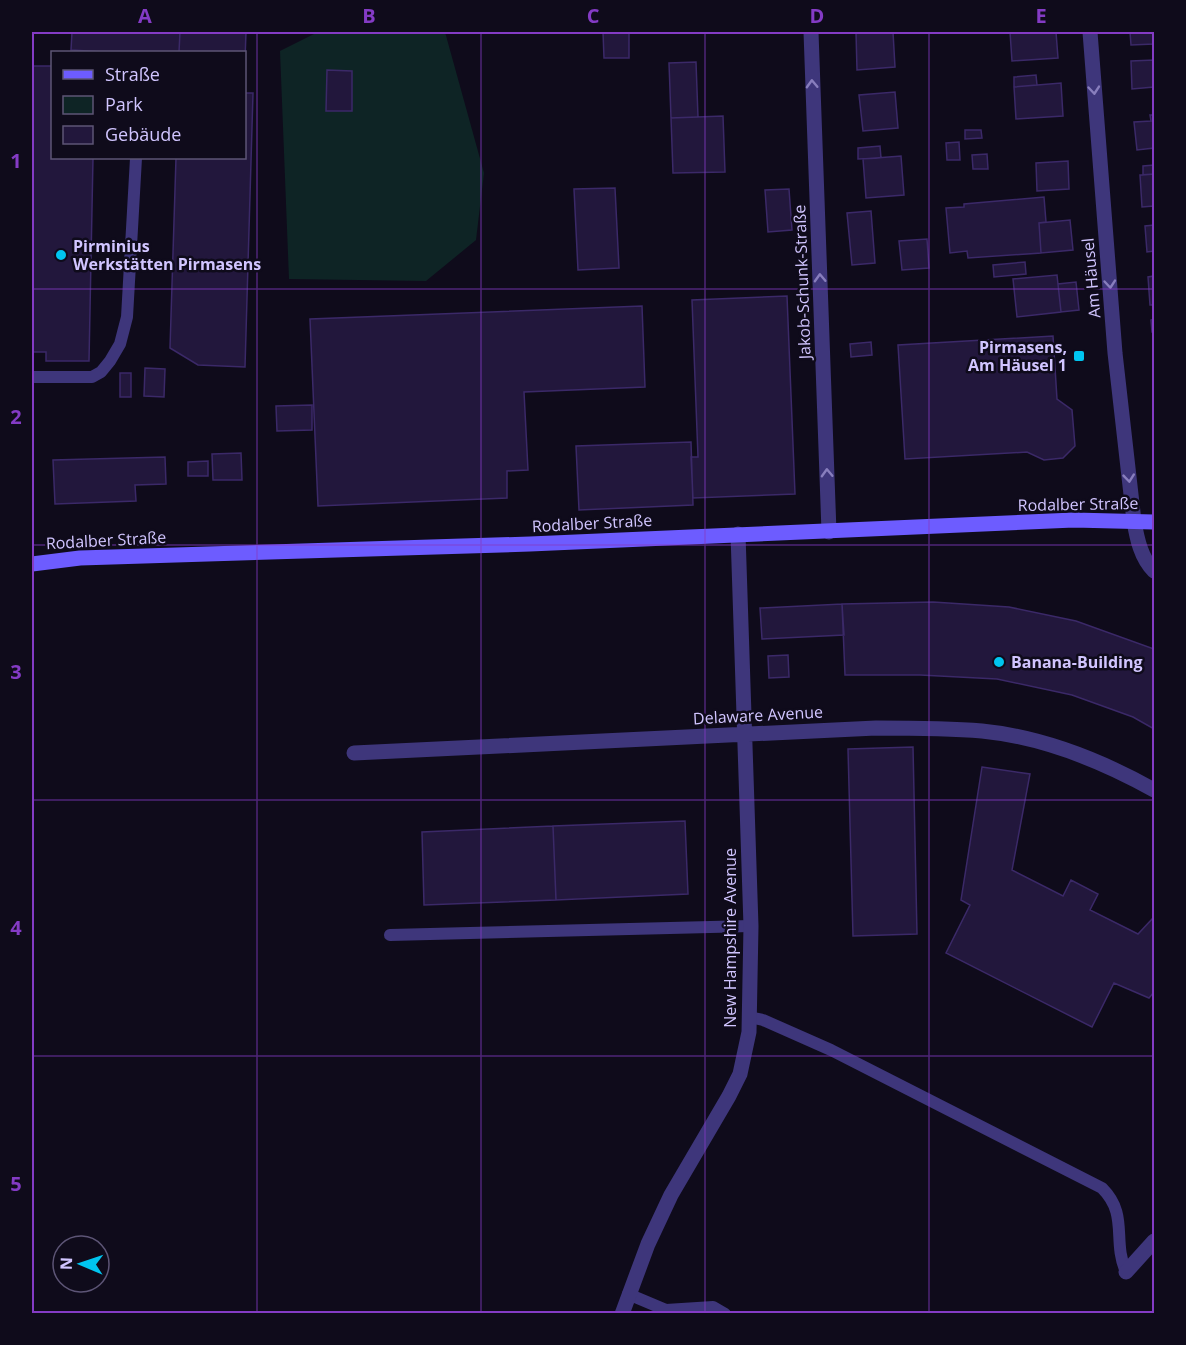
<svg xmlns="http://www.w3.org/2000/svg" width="1186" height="1345" viewBox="0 0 1186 1345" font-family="'Open Sans',sans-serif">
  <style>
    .green { fill: #0e2425 }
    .building { fill: #22173c; stroke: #3b2968; stroke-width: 1.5 }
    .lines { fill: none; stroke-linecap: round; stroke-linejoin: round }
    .service { stroke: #3e367b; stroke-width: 12 }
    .minor { stroke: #3e367b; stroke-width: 15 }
    .secondary { stroke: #6d5cff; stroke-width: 15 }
    .oneway { stroke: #887ebd }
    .grid { fill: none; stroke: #843bc5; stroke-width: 1.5; stroke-opacity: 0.55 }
    .poi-dot { fill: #00c5f0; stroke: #0f0b1b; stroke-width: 2 }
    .labels { text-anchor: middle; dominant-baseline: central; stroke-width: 5; stroke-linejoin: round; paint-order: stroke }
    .poi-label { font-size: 16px; font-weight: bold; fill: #d1c5ff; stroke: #0f0b1b; text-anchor: start }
    .street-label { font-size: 16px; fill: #d1c5ff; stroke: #0f0b1b }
    .neatline { fill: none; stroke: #843bc5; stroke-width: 2 }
    .grid-label { font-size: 20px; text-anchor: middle; font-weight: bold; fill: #843bc5 }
  </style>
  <rect width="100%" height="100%" fill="#0f0b1b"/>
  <path class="green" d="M318,32H445L484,173L476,240L426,281L289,279L280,51Z"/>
  <path class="building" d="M72,32H180L179,52H105L71,50Z
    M180,32H246L244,87V52H179Z
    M603,32H629V58H604Z
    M856,32H893L895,67L857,70Z
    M1010,32H1056L1058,58L1012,61Z
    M1130,32H1154V44L1131,45Z
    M1154,60V87L1132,89L1131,61Z
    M696,62L698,117L671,118L669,63Z
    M32,66H52V158H93L89,361H46V352H32Z
    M327,70L352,71V111H326Z
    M1036,75L1037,85L1014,87V77Z
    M1061,83L1063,116L1016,119L1014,87Z
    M895,92L898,128L863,131L859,95Z
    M244,93H253L245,367L198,365L170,348L176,158H244Z
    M1150,115H1154V148L1137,150L1134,122L1151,121Z
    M723,116L725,172L673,173L671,118Z
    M965,130H981L982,138L965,139Z
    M959,142L960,160H947L946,143Z
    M880,146L881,158L858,159V148Z
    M987,154L988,169H973L972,155Z
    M901,156L904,195L866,198L863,159Z
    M1068,161L1069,189L1037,191L1036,163Z
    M1154,165V174L1143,175V166Z
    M1154,174V206L1142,207L1140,175Z
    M615,188L619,268L578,270L574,189Z
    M789,189L792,230L768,232L765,190Z
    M1044,197L1046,222L1039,223L1041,253L968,258L967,251L950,253L946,208L964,207V204Z
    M871,211L875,263L852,265L847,213Z
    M1070,220L1073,250L1041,253L1039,223Z
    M1154,225V251L1147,252L1145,226Z
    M927,239L929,268L902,270L899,241Z
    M1025,262L1026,274L994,277L993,265Z
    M1057,275L1061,312L1017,317L1013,279Z
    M1154,276V305H1150L1148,277Z
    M1076,282L1079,310L1061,312L1058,284Z
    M787,296L795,494L693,498L691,457H698L692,300Z
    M642,306L645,387L524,392L528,470L507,471V498L318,506L310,319Z
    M1154,319V332H1152L1151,320Z
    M1053,336L1057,399L1072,410L1075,446L1063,458L1044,460L1027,452L905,459L898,345Z
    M871,342L872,355L851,357L850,344Z
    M145,368L165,369L164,397L144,396Z
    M120,373H131V397H120Z
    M312,405V430L277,431L276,406Z
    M691,442L693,505L579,510L576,446Z
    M241,453L242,480H213L212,454Z
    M165,457L166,484L135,485L136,501L55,504L53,460Z
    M208,461V476H188V462Z
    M933,602L1009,607L1076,621L1154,649V729L1133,717L1072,695L997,679L920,675H845L842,604Z
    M842,604L844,635L762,639L760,608Z
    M788,655L789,677L769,678L768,656Z
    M913,747L917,934L853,936L848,749Z
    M982,767L1030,774L1012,870L1063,896L1071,880L1098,894L1090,910L1138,934L1154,917V992L1149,998L1114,983L1092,1027L946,953L970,905L961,900Z
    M685,821L688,894L556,900L553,826Z
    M553,826L556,900L424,905L422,832Z"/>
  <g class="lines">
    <path class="service" d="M32,377H92L101,372L110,361L120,344L127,317L136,158
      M390,935L751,926
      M749,1017L763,1020L831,1050L1102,1188C1129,1215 1112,1240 1126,1272
      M628,1294L666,1310L713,1307L725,1314"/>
    <path class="minor" d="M811,32L829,532
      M1090,32L1115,353L1134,521C1137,539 1141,558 1154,571
      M354,753L876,728C912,728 947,728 982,731C1042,737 1102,761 1154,790
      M1126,1272L1154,1241
      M622,1314L648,1244L671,1195L729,1096L740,1074L749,1032L751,926L738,534"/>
    <path class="secondary" d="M32,564L80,558L530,544L1074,520L1154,522"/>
  </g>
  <defs><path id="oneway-chevron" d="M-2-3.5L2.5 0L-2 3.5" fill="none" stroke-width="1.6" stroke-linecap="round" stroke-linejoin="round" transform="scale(1.5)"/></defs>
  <g class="oneway">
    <use href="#oneway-chevron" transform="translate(812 84) rotate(-92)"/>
    <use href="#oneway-chevron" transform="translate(1094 90) rotate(85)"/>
    <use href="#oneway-chevron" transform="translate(820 278) rotate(-92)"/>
    <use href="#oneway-chevron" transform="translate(1110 284) rotate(85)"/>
    <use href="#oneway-chevron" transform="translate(827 473) rotate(-92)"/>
    <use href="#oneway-chevron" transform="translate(1129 478) rotate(84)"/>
  </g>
  <path class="grid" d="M257,32V1314M481,32V1314M705,32V1314M929,32V1314M32,289H1154M32,545H1154M32,800H1154M32,1056H1154"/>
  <g class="poi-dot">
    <circle cx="61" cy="255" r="6"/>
    <rect x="1073" y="350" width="12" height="12" rx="3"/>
    <circle cx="999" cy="662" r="6"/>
  </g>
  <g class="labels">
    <g class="poi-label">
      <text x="73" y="246">Pirminius<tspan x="73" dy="18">Werkstätten Pirmasens</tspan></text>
      <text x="1067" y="347" text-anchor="end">Pirmasens,<tspan x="1067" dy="18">Am Häusel 1</tspan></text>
      <text x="1011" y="662">Banana-Building</text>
    </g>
    <g class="street-label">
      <text transform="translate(1091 278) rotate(-95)">Am Häusel</text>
      <text transform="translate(802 282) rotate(-92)">Jakob-Schunk-Straße</text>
      <text transform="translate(1078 504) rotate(-1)">Rodalber Straße</text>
      <text transform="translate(592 523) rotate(-3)">Rodalber Straße</text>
      <text transform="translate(106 540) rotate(-3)">Rodalber Straße</text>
      <text transform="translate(758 715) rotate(-3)">Delaware Avenue</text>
      <text transform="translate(730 938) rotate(-90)">New Hampshire Avenue</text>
    </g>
  </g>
  <rect width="1186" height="1345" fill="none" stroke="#0f0b1b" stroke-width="66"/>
  <rect x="51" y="51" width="195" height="108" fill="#0f0b1b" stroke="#5d5576" stroke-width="1.5"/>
  <rect x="63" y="70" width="30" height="9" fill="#6d5cff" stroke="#5d5576" stroke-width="1.5"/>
  <text x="105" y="81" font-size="18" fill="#d1c5ff">Straße</text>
  <rect x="63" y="96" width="30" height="18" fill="#0e2425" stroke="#5d5576" stroke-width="1.5"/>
  <text x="105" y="111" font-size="18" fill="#d1c5ff">Park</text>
  <rect x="63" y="126" width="30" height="18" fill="#22173c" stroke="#5d5576" stroke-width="1.5"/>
  <text x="105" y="141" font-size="18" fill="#d1c5ff">Gebäude</text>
  <g transform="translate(81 1264) rotate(272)"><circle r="28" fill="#0f0b1b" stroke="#5d5576" stroke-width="1.5"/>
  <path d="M0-4.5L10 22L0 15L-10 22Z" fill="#00c5f0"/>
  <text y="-9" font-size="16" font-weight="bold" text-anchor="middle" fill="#d1c5ff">N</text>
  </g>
  <rect x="33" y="33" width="1120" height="1279" class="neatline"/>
  <g class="grid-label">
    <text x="145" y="23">A</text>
    <text x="369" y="23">B</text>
    <text x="593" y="23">C</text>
    <text x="817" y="23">D</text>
    <text x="1041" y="23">E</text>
    <text x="16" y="168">1</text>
    <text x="16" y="424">2</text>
    <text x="16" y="679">3</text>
    <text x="16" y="935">4</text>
    <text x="16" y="1191">5</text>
  </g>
</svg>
